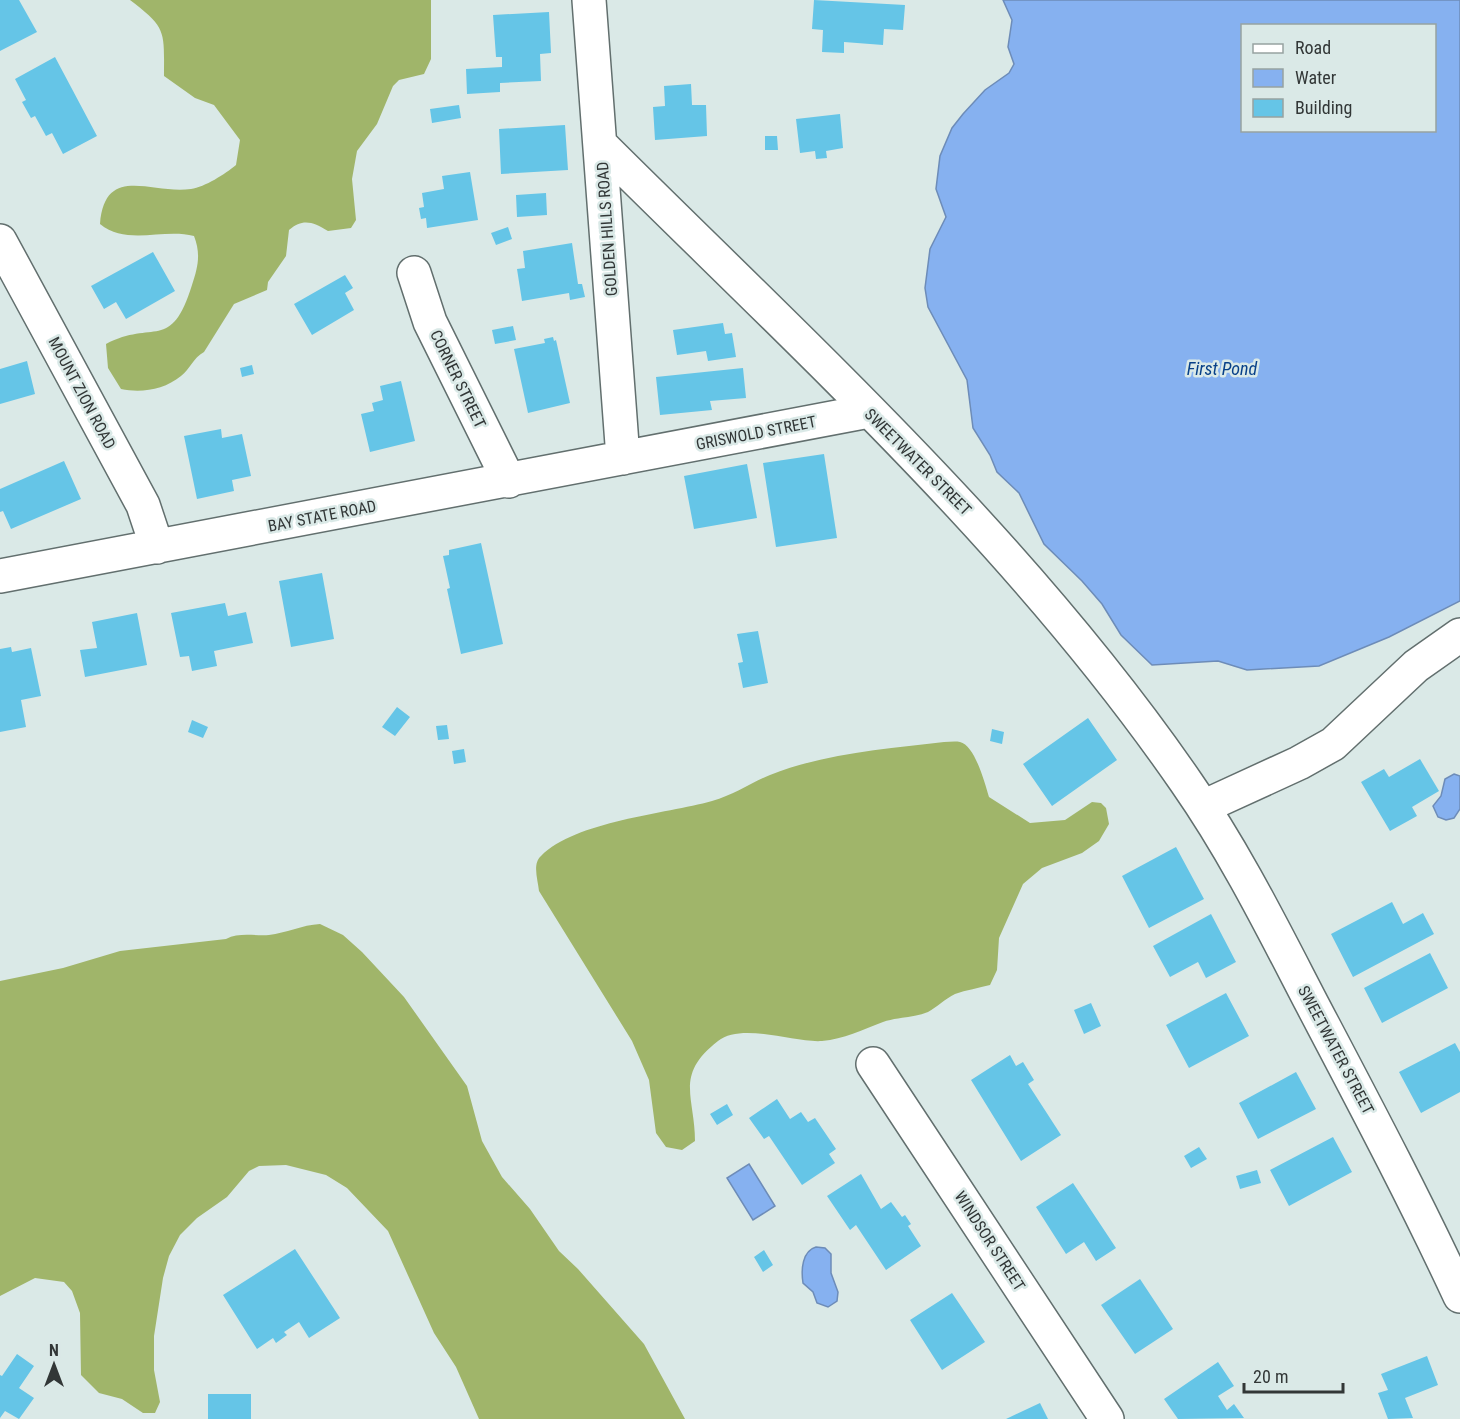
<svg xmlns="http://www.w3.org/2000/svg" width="1460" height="1419" viewBox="0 0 1460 1419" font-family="'Roboto Condensed',sans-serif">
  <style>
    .forest { fill: #a0b56a }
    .water { fill: #86b1f0; stroke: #6d8cb8; stroke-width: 1.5; fill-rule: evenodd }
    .building { fill: #65c5e7 }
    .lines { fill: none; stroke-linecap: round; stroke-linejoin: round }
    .minor-casing { stroke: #626f6e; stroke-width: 36 }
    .minor { stroke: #fff; stroke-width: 33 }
    .labels { text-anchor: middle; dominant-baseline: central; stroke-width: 5; stroke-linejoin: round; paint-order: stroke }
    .street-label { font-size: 16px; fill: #323737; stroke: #dae9e7 }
    .water-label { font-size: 18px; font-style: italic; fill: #074088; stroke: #dae9e7 }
  </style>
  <rect width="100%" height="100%" fill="#dae9e7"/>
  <path class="forest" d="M130,0H431V59L424,74L399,80L393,86L377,124L357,151L352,179L356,220L351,228L328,231C313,222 303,218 289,230L286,256L268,282L267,290L234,304L204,352C193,358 190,369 181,376C164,390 141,393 121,389L108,368L106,344C153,319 171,353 192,285C198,267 201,254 194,236C163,228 127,246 100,224C105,163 152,195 191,189C205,187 225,174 236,165L240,140L214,105L195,98L164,76C164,31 167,28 130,0Z
    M944,742C949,742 955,741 960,742C975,745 985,784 989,797L1030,823L1065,820L1092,802L1101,803L1106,808L1109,824L1099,841L1082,853L1042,868L1023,884L999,938L997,970L990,985C979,988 966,990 955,994C945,999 937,1007 928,1012C914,1018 897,1017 883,1022C862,1030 844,1039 822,1041C794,1043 742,1022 718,1041C674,1075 695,1097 695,1141L682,1150L666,1147L656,1133L649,1080L632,1041L539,891C538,880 532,864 541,856C576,821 665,814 712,801C734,795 750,783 770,775C825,753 887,749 944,742Z
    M320,924L343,935L362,952L404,997L467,1086L482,1141L502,1177L530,1209L559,1251L578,1269L644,1344L685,1419H479L456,1367L434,1333L388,1231L347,1188L326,1175L286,1165L259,1166L249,1171L227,1197L197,1218L180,1235L169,1256L163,1278L154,1336V1370L160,1402L155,1413H143L122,1399L99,1393L81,1375L80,1313L72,1291L64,1282L35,1278L0,1296V981L63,968L120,951L226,939C239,932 254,936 269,935C286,933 302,925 320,924Z"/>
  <path class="water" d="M1003,0H1460V601L1389,637L1319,666L1247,670L1218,661L1152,665L1121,635L1102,604L1082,581L1044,544L1019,493L997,472L990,455L973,428L967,380L928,307L925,288L930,249L946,217L936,189L940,156L952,128L963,114L985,90L1009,73L1014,64L1008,47L1012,20ZM1242,26H1434V130H1242Z
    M1454,774L1460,776V809L1454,818L1446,820L1438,817L1433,806L1441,796L1445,779Z
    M749,1164L775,1206L753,1220L727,1178Z
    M816,1247L825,1248L831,1254V1273L838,1292L837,1301L828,1307L817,1303L813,1292L803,1283C801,1270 802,1251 816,1247Z"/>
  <path class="building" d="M0,0H19L37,32L0,51Z
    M814,0L905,5L903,30L884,29L883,45L844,42V53L822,52L823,30L812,29Z
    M549,12L551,53L540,54L541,81L500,83V92L467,94L466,69L502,67V57H496L493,15Z
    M55,57L97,136L63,154L52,133L46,136L35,116L31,118L22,102L26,100L15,79Z
    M691,84L692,105H706L707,136L655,140L653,107L665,106L664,86Z
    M459,105L461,118L432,123L430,109Z
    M840,114L843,148L826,151L827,158L816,159L815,151L800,153L796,119Z
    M565,125L568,170L501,174L499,129Z
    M765,136H777L778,150H765Z
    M470,172L478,220L427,228L426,218L421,219L419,208L424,207L422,193L444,189L442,176Z
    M546,193L547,215L517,217L516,195Z
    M508,227L512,239L496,245L491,233Z
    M572,243L578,284H582L585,297L570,300L569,293L522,301L517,269L525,268L523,251Z
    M153,252L175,291L126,319L116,302L104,309L91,286Z
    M345,275L353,288L345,293L354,310L312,335L294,304Z
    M723,323L725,334L732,333L736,357L708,361L706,351L677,355L673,330Z
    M513,326L516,340L495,344L492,330Z
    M553,337L554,341L556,340L570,403L528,413L514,349L545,343L544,339Z
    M27,361L35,394L0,404V369Z
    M252,365L254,374L242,377L240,368Z
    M743,368L746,398L710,401L712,410L660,415L656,377Z
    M401,381L415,441L370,452L361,414L374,411L372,403L383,400L380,386Z
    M221,429L222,438L242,434L251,476L232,480L234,491L197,499L184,436Z
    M824,454L837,538L776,547L763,463Z
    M64,461L81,499L11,529L3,511L0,512V489Z
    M747,464L757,518L694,529L684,476Z
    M481,543L503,644L461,654L447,589L450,588L443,556L449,555V550Z
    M322,573L334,639L291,647L279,581Z
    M225,603L228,616L246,612L253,643L214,651L217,666L192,671L189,656L180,657L171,613Z
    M137,613L147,665L85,677L80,650L97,648L92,622Z
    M758,631L768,683L743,688L738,663L743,662L737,634Z
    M11,647L12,652L31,648L41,696L21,700L26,727L0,732V649Z
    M397,707L410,717L395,736L382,727Z
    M1088,718L1117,760L1052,806L1023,764Z
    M192,720L208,727L203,738L188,732Z
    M447,725L449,739L438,740L436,726Z
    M992,729L1004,732L1002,744L990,741Z
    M464,749L466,762L454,764L452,751Z
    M1420,759L1439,791L1412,807L1417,816L1390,831L1361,782L1384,769L1389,777Z
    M1176,847L1204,899L1149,928L1122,876Z
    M1392,902L1403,924L1423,913L1434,934L1353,977L1331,934Z
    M1211,914L1236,962L1206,978L1198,962L1170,977L1153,946Z
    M1430,953L1448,988L1382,1023L1364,988Z
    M1226,993L1249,1036L1189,1068L1166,1025Z
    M1091,1003L1101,1026L1084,1034L1074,1010Z
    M1455,1043L1460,1052V1092L1421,1113L1399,1072Z
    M1010,1055L1016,1066L1023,1062L1034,1080L1028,1084L1061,1135L1021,1161L971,1080Z
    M1296,1072L1316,1109L1258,1139L1239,1103Z
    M777,1099L790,1119L801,1112L808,1122L815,1118L836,1149L829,1154L835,1163L802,1185L769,1136L764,1139L749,1118Z
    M727,1104L733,1115L717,1125L710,1114Z
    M1333,1137L1352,1172L1289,1206L1270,1170Z
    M1199,1147L1207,1159L1191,1168L1184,1156Z
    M1257,1170L1261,1183L1240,1189L1236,1176Z
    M861,1174L881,1209L891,1202L902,1217L905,1215L911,1224L908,1226L921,1246L886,1270L856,1225L850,1230L827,1196Z
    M1073,1183L1116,1248L1096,1261L1084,1242L1066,1254L1036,1207Z
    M295,1249L340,1318L309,1338L299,1322L284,1332L287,1335L276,1343L273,1338L257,1349L223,1295Z
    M764,1250L773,1265L763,1272L754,1257Z
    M1140,1279L1173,1329L1135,1354L1101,1305Z
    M952,1293L985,1342L942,1370L910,1320Z
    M17,1354L34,1366L19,1388L34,1398L19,1419L5,1411L0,1418V1375L2,1376Z
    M1427,1356L1438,1385L1405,1398L1413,1418L1388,1419L1378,1393L1388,1390L1381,1374Z
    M1218,1362L1234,1386L1218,1396L1227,1410L1234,1404L1244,1418L1178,1419L1164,1399Z
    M208,1394H251V1419H208Z
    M1040,1403L1048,1419H1006Z"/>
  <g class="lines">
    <defs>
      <path id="minor" d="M589,0L623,458
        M601,145C805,348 1022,544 1186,782C1235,852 1273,929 1312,1004C1363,1101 1414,1197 1460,1296
        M0,241L143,505L157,547
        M414,273L430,322L509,481
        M0,576L869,411
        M1203,807L1299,763L1333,744L1416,666L1460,635
        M873,1064L1107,1419"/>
    </defs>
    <use href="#minor" class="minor-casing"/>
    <use href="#minor" class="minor"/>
  </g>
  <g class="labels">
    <g class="street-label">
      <text transform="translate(607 229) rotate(-94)">GOLDEN HILLS ROAD</text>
      <text transform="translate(458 379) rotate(64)">CORNER STREET</text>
      <text transform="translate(82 393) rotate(62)">MOUNT ZION ROAD</text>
      <text transform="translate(756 433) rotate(-11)">GRISWOLD STREET</text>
      <text transform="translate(918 462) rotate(45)">SWEETWATER STREET</text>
      <text transform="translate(322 516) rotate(-11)">BAY STATE ROAD</text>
      <text transform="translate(1336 1050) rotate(62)">SWEETWATER STREET</text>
      <text transform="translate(990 1241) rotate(57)">WINDSOR STREET</text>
    </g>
    <g class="water-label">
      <text x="1222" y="368">First Pond</text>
    </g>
  </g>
  <rect x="1241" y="24" width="195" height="108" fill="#dae9e7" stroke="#97a2a1" stroke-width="1.5"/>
  <rect x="1253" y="44" width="30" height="9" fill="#ffffff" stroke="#97a2a1" stroke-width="1.5"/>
  <text x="1295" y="54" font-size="18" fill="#323737">Road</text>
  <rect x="1253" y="69" width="30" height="18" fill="#86b1f0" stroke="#97a2a1" stroke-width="1.5"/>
  <text x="1295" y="84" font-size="18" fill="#323737">Water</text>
  <rect x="1253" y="99" width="30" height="18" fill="#65c5e7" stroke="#97a2a1" stroke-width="1.5"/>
  <text x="1295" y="114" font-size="18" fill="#323737">Building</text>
  <g transform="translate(54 1365)" stroke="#dae9e7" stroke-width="4.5" paint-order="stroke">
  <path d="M0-4.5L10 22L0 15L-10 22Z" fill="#323737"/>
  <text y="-9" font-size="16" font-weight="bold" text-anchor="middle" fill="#323737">N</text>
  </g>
  <path d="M1244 1383v9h99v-9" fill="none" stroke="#323737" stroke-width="3"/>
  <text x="1253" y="1383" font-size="18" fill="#323737" stroke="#dae9e7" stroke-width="4.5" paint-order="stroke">20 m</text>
</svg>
